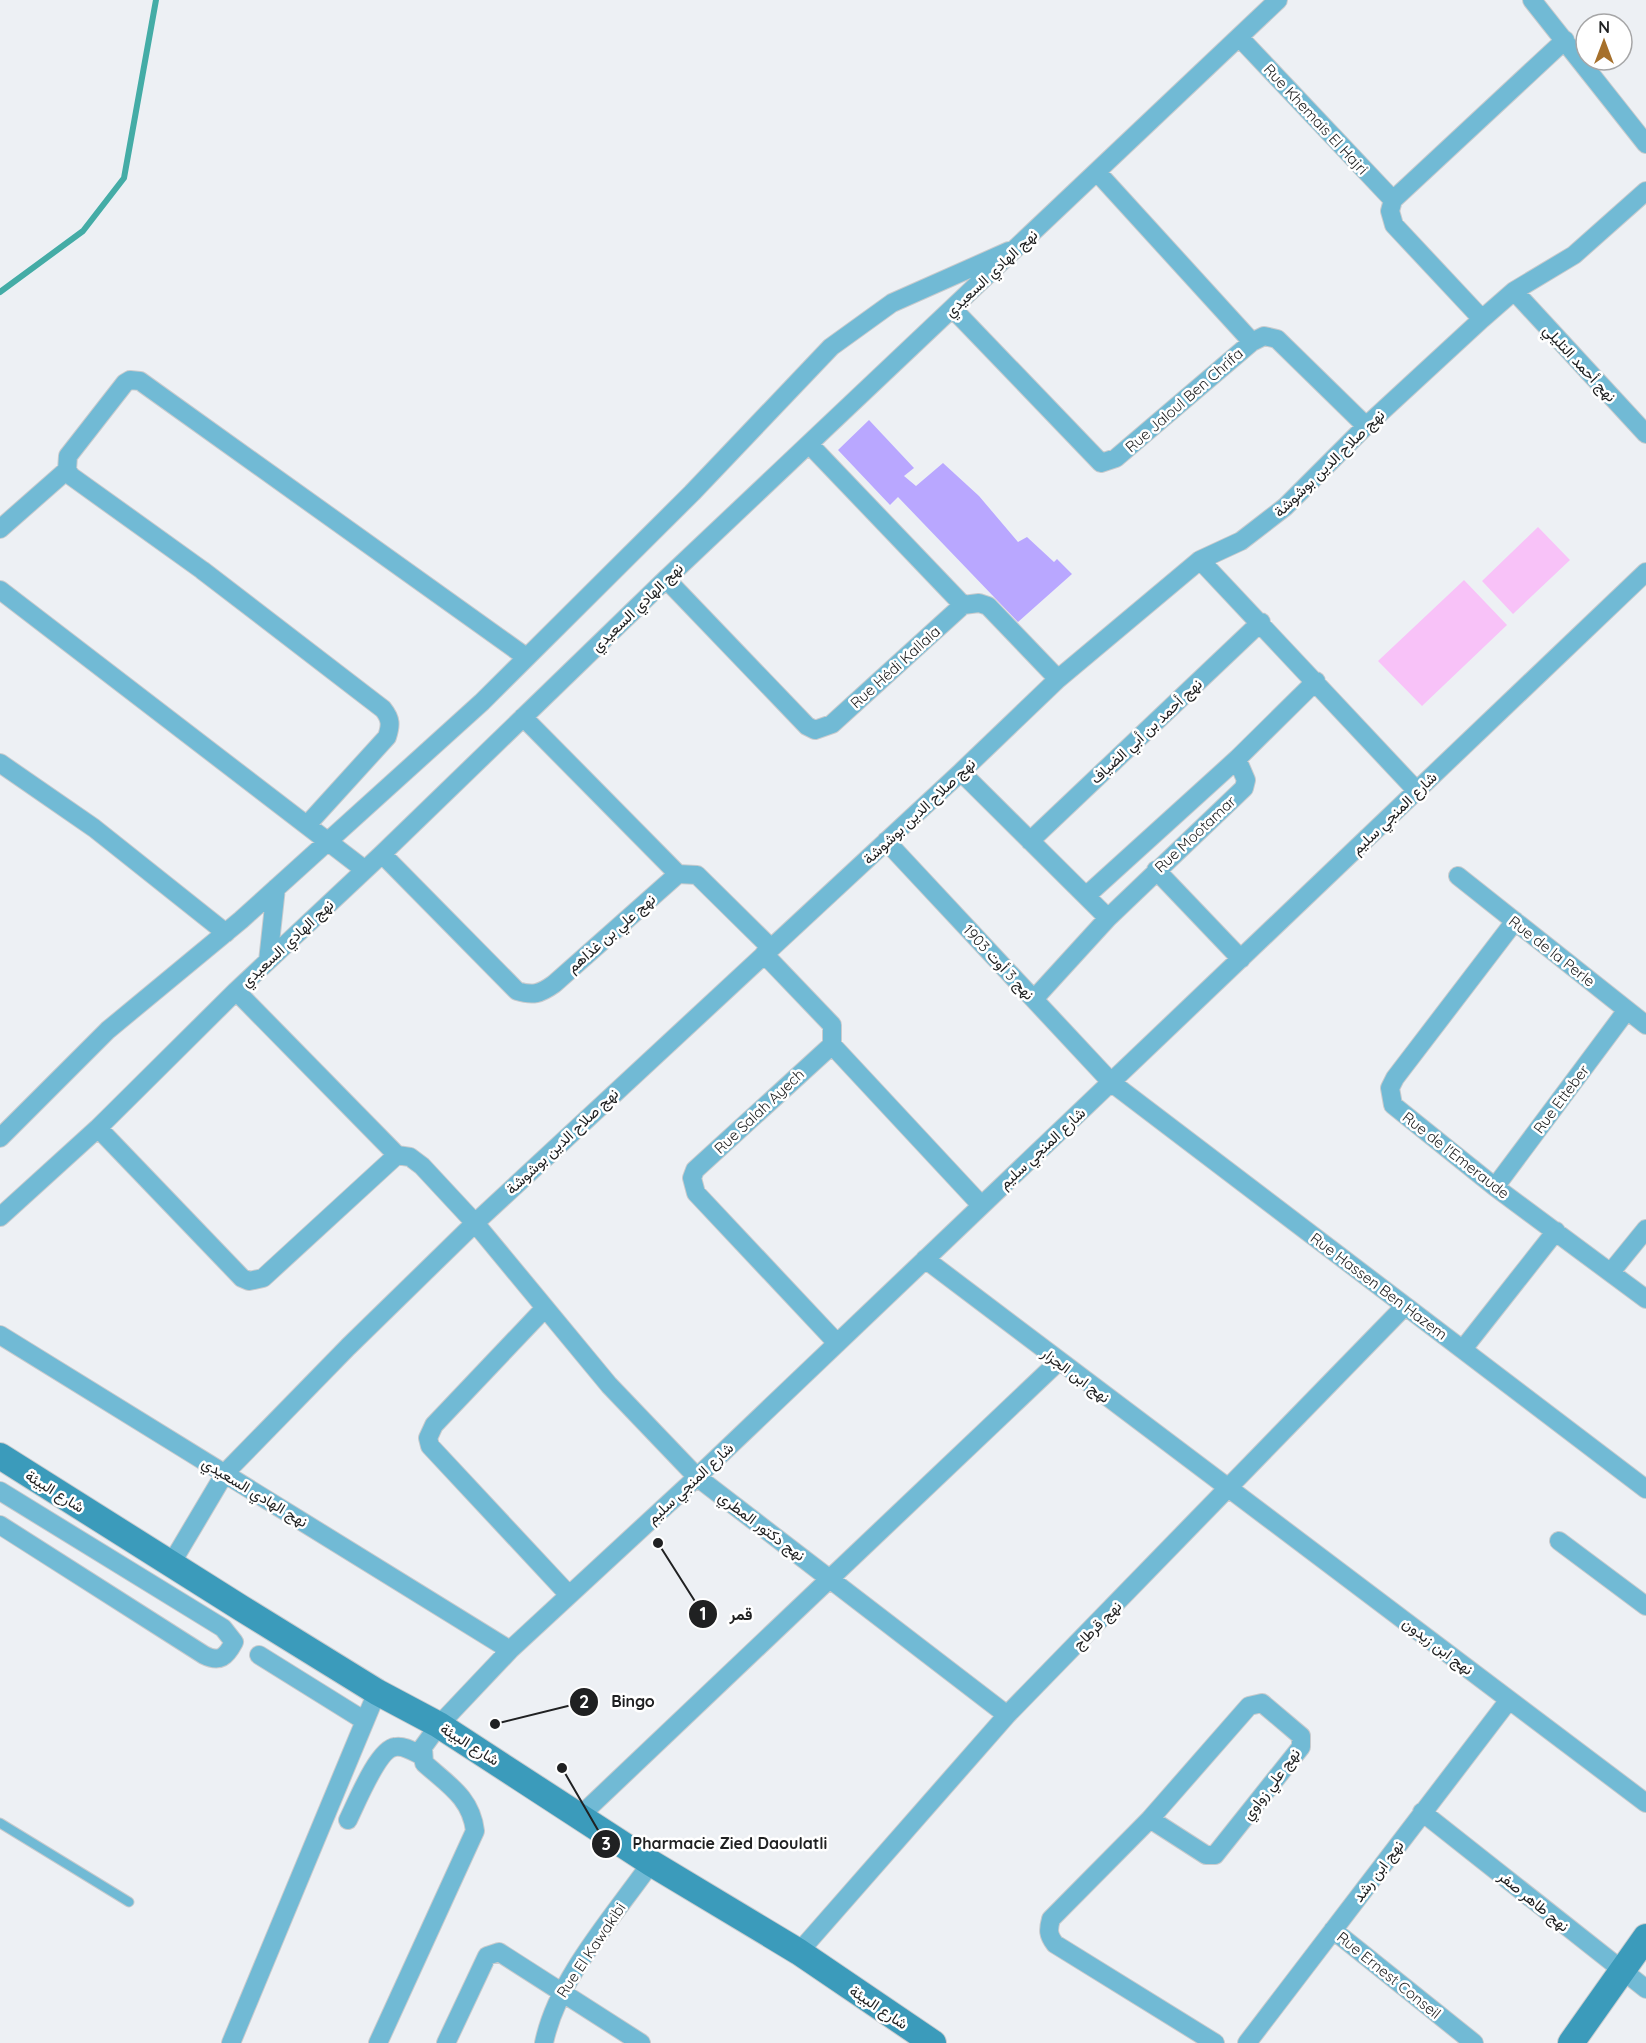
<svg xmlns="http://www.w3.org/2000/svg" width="1646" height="2043" viewBox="0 0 1646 2043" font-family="Quicksand,Vazirmatn,sans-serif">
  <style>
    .green { fill: #f8c2f8 }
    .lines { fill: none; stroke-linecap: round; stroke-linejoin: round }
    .stream { stroke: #44aca6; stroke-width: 6 }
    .building { fill: #b9a7ff }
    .lane-casing { stroke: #c8cbce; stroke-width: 11 }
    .street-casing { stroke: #c8cbce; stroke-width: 20 }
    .secondary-casing { stroke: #c8cbce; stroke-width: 28 }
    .lane { stroke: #71bad5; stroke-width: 9 }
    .street { stroke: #71bad5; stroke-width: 18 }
    .secondary { stroke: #3b9bbb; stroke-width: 26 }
    .labels { text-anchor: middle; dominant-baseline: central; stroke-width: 5; stroke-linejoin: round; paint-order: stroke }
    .street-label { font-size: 15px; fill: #202122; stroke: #fff }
    .leader { fill: none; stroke: #202122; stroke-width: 2 }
    .callout-dot { fill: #202122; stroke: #fff; stroke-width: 2 }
    .mark-label { font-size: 18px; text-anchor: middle; font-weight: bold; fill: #fff }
    .callout-label { font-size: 16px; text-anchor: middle; font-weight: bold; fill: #202122; stroke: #fff; stroke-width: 5; stroke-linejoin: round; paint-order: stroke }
  </style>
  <rect width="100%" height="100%" fill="#edf0f4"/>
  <path class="green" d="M1538,527L1570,560L1513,614L1482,581Z
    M1464,580L1507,625L1422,706L1378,661Z"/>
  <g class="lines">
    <path class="stream" d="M0,292L83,231L124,178L156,0"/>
  </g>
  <path class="building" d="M869,420L914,468L904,476L916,486L943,463L979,496L1018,542L1027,537L1054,562L1057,559L1072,574L1018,622L898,497L890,505L838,450Z"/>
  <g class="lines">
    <defs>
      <path id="lane" d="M0,1823L129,1902"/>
      <path id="street" d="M1532,0L1646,144
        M1239,37L1393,200
        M1514,291L1646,434
        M953,309L1101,463L1116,458L1252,342L1097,172
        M1482,319L1394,225L1390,211L1393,200L1565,40
        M1252,342L1264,336L1277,339L1366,426
        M0,529L67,470
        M1200,560L1417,791
        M666,579L807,726L815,730L832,724L963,605L809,444
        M0,590L365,870
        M963,605L979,603L988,606L1058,679
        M1237,759L1316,681
        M0,763L94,828L226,933
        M961,772L1108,918
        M307,825L387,737C391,725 391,719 383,709L202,570L71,476L67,470L68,456L125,383L130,380L140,381L526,657
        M886,841L1112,1083L1646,1489
        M1030,841L1261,622
        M382,854L517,991C533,996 540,994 554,984L678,874L523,717
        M1156,870L1241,959
        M678,874L697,875L771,948
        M1458,876L1646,1025
        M1515,921L1395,1078L1390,1088L1393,1105L1495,1187L1646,1299
        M764,954L832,1025V1045
        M268,961L276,888
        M236,991L397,1155L410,1157L422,1166L475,1223L609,1385L697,1477L1007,1715
        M1034,999L1108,918L1244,788L1246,780L1237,759L1086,896
        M98,1128L242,1278L249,1281L263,1278L397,1155
        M0,1138L108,1030L241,920L482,702L692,493L831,347L892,303L1009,251
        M1495,1187L1627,1010
        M0,1217L98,1128L236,991L382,854L666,579L1278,0
        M925,1259L1646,1803
        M1611,1272L1646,1229
        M545,1308L434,1425L428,1438L430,1446L569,1595
        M0,1335L510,1650
        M837,1343L696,1193L692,1178L695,1170L832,1045L981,1205
        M1463,1349L1556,1231
        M0,1491L223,1628L234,1642C226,1657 220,1663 204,1655L0,1525
        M1559,1541L1646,1606
        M171,1564L225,1473L348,1347L475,1223L961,772L1058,679L1200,560L1241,541L1285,507L1366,426L1482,319L1514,291L1574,255L1646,191
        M259,1655L365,1721
        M1422,1812L1646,1989
        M581,1815L1058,1362
        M1150,1819L1206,1855H1215L1301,1747V1736L1262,1703L1249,1706L1150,1819L1051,1919C1048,1930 1048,1935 1055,1944L1215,2043
        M348,1820C356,1804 378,1749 395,1747C404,1745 414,1752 422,1756
        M1333,1930L1474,2043
        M799,1952L1007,1715L1404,1307
        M231,2043L377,1692
        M378,2043L475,1831C471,1797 447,1784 424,1763L423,1747L439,1725L510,1650L697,1477L1646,572
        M446,2043L487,1956L499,1952L641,2043
        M544,2043C557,1979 613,1917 651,1863
        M1247,2043L1509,1700"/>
      <path id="secondary" d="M0,1456L241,1608L377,1692L439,1725L651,1863L799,1952L933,2043
        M1571,2043L1646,1937"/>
    </defs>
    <use href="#lane" class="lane-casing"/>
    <use href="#street" class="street-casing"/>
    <use href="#secondary" class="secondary-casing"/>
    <use href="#lane" class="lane"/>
    <use href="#street" class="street"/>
    <use href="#secondary" class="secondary"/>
  </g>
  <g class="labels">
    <g class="street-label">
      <text transform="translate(1316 119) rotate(47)">Rue Khemais El Hajri</text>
      <text transform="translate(991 273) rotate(-43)">نهج الهادي السعيدي</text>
      <text transform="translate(1580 363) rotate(47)">نهج أحمد التليلي</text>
      <text transform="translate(1184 400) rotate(-41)">Rue Jaloul Ben Chrifa</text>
      <text transform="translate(1329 463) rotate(-44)">نهج صلاح الدين بوشوشة</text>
      <text transform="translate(637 607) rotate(-44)">نهج الهادي السعيدي</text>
      <text transform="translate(895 667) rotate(-42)">Rue Hédi Kallala</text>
      <text transform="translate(1146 731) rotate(-43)">نهج أحمد بن أبي الضياف</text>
      <text transform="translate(919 811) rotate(-43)">نهج صلاح الدين بوشوشة</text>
      <text transform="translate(1394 813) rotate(-44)">شارع المنجي سليم</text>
      <text transform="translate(1195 834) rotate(-43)">Rue Mootamar</text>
      <text transform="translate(611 933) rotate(-41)">نهج علي بن غذاهم</text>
      <text transform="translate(287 943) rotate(-43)">نهج الهادي السعيدي</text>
      <text transform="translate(1552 951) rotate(38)">Rue de la Perle</text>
      <text transform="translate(999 962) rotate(47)">نهج 3 أوت 1903</text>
      <text transform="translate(1561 1099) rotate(-53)">Rue Etteber</text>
      <text transform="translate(759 1111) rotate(-43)">Rue Salah Ayech</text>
      <text transform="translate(562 1141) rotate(-43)">نهج صلاح الدين بوشوشة</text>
      <text transform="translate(1042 1148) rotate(-43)">شارع المنجي سليم</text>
      <text transform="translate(1456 1155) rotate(38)">Rue de l'Emeraude</text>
      <text transform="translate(1379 1286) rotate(37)">Rue Hassen Ben Hazem</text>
      <text transform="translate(1076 1375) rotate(37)">نهج ابن الجزار</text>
      <text transform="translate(690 1483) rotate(-43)">شارع المنجي سليم</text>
      <text transform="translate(55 1491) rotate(32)">شارع البيئة</text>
      <text transform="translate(255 1492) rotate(31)">نهج الهادي السعيدي</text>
      <text transform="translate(762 1526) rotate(37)">نهج دكتور المطري</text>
      <text transform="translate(1097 1625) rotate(-45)">نهج قرطاج</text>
      <text transform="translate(1438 1646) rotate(37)">نهج ابن زيدون</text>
      <text transform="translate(470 1744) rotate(32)">شارع البيئة</text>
      <text transform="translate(1271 1784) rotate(-53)">نهج علي زواوي</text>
      <text transform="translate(1378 1871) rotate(-53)">نهج ابن رشد</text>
      <text transform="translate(1534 1901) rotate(39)">نهج طاهر صفر</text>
      <text transform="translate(591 1950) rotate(-56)">Rue El Kawakibi</text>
      <text transform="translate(1389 1975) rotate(39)">Rue Ernest Conseil</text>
      <text transform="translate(879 2007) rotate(34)">شارع البيئة</text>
    </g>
  </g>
  <path class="leader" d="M658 1543L703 1614M495 1724L584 1702M562 1768L606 1844"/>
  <g class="callout-dot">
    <circle cx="658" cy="1543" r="6"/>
    <circle cx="495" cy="1724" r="6"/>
    <circle cx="562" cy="1768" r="6"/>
    <circle cx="703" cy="1614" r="15"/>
    <circle cx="584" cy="1702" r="15"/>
    <circle cx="606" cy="1844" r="15"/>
  </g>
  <g class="mark-label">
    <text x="703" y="1620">1</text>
    <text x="584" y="1708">2</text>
    <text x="606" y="1850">3</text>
  </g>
  <g class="callout-label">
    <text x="741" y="1620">قمر</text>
    <text x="633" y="1707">Bingo</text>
    <text x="730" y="1849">Pharmacie Zied Daoulatli</text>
  </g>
  <g transform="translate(1604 42)"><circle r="28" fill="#ffffff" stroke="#a6a6a7" stroke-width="1.5"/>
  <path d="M0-4.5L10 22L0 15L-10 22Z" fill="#a6702b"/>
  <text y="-9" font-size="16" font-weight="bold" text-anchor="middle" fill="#202122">N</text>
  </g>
</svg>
